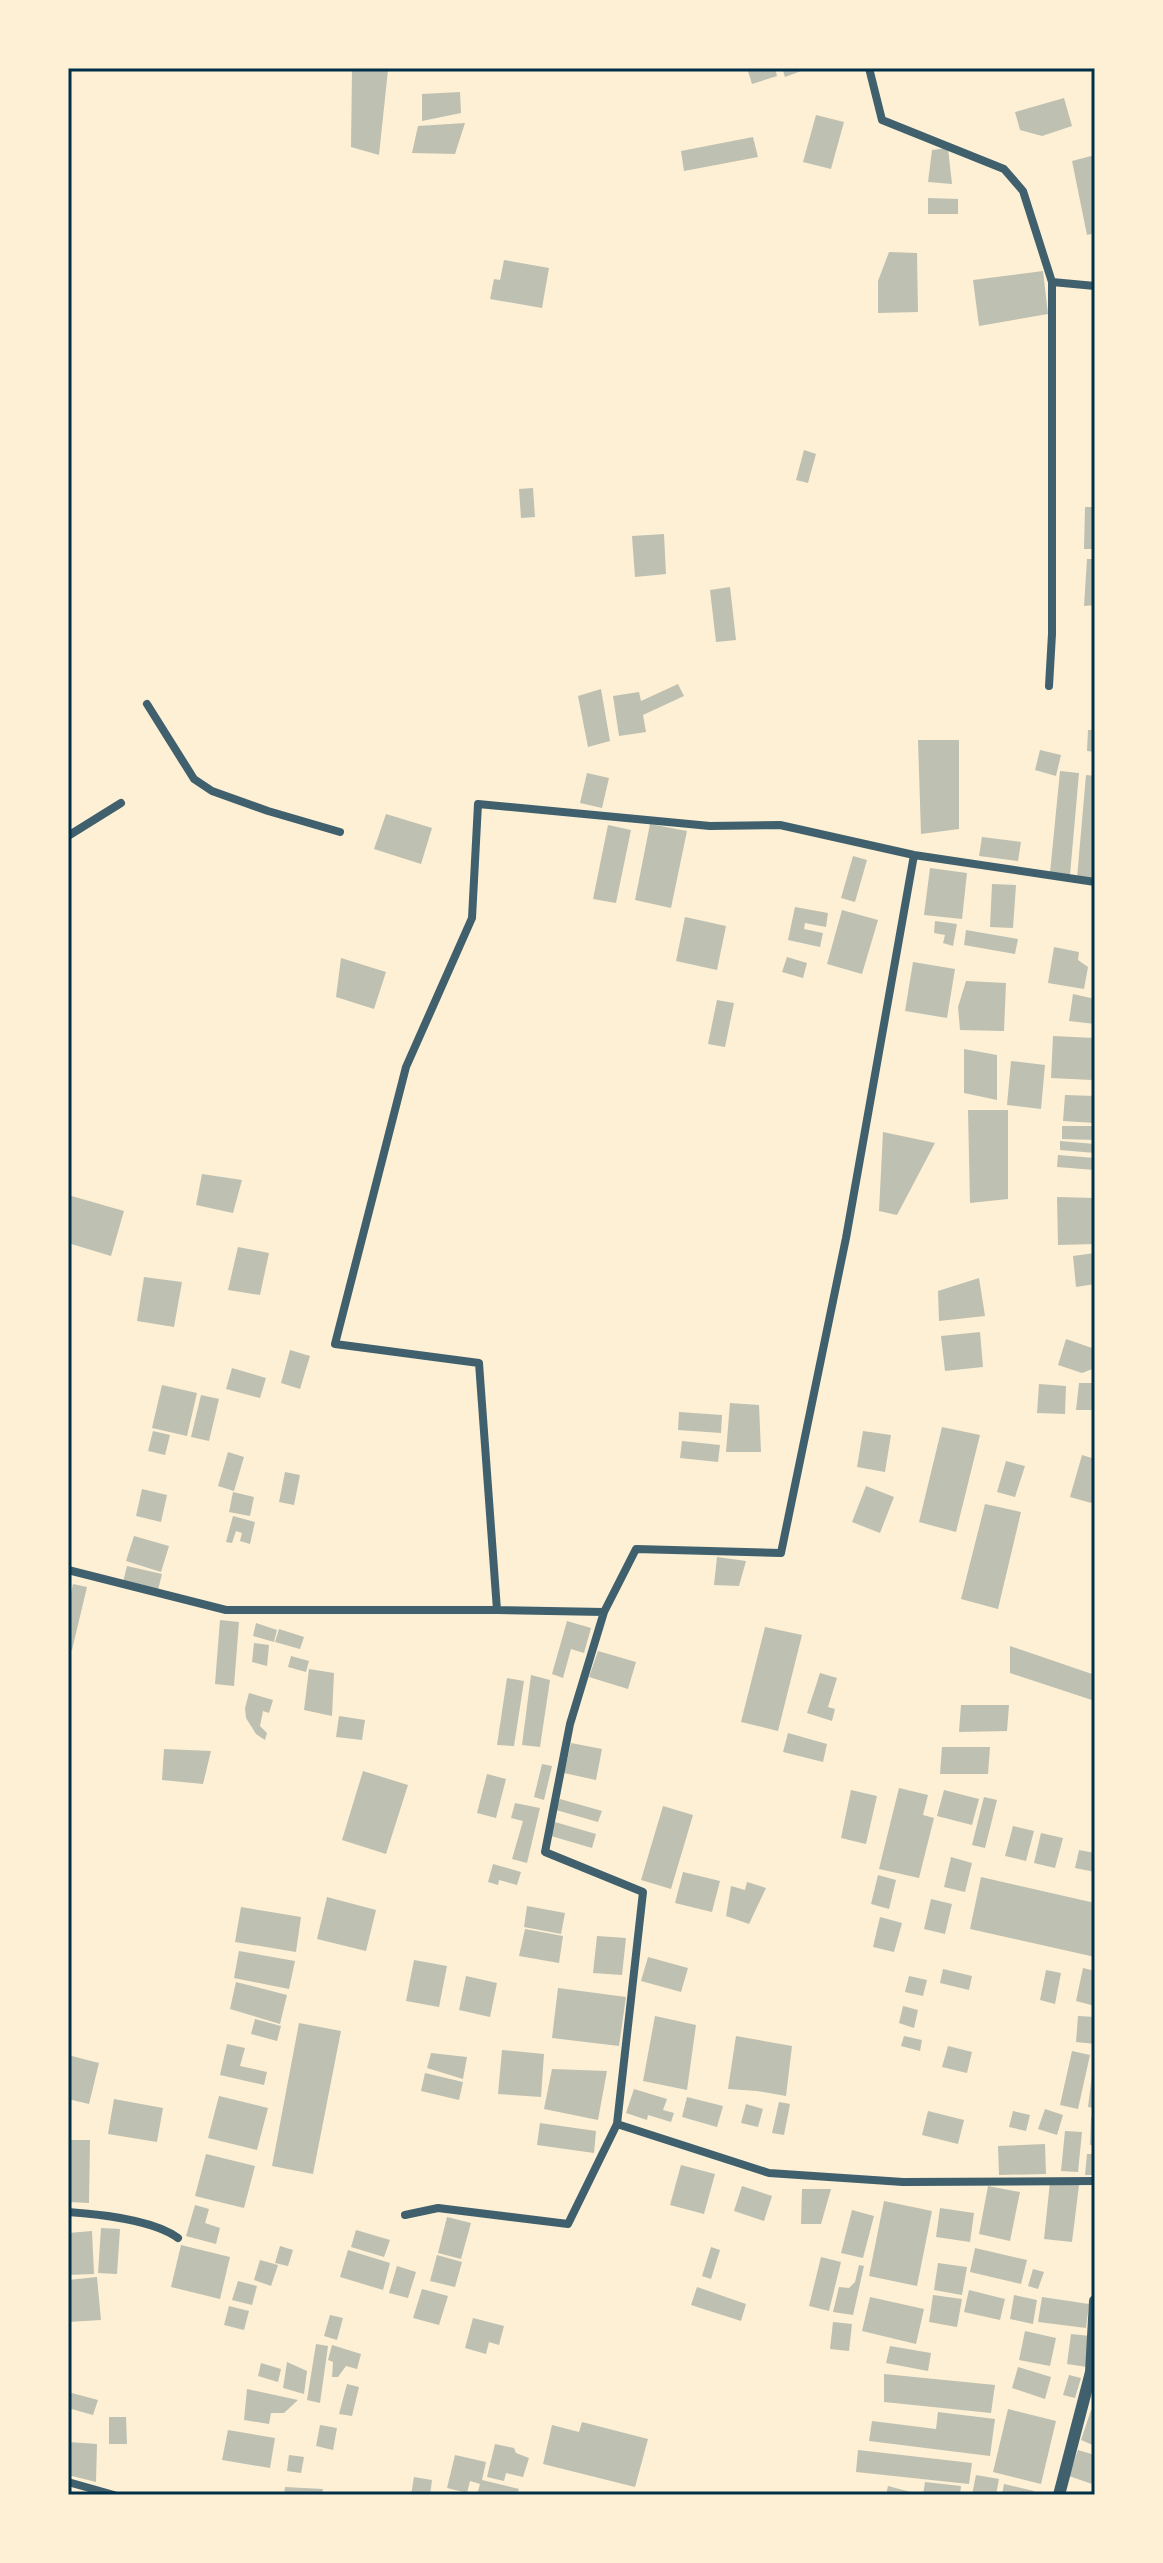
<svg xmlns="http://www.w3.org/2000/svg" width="1163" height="2563" viewBox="0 0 1163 2563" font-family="'Golos Text',sans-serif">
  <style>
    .building { fill: #bec0b2 }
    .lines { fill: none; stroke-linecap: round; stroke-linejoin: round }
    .minor { stroke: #3f606c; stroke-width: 8 }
    .tertiary { stroke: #3f606c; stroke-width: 12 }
    .neatline { fill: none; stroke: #003049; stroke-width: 3 }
  </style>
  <rect width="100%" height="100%" fill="#fdf0d5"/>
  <path class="building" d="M747,68H775L777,76L752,84Z
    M782,68H809L785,77Z
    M352,70H388L379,155L351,147Z
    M460,92L461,113L422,121V94Z
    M1064,98L1072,126L1042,136L1020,130L1015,112Z
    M816,115L844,122L831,169L803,162Z
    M465,123L455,154L412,153L418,126Z
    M753,137L758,157L684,171L681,151Z
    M948,148L952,184L928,182L932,150Z
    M1095,155V233L1087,235L1072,161Z
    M928,198L958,199V214H928Z
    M889,252L917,253L918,312L878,313V281Z
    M504,260L549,268L542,308L490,299L494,279L500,280Z
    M1043,271L1048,314L979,326L973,280Z
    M804,450L816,454L808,483L796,480Z
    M533,488L535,517L521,518L519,489Z
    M1085,507H1095V549H1084Z
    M664,534L666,574L635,577L632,536Z
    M1087,559H1095V605L1084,606Z
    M730,587L736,640L716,642L710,590Z
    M678,684L684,696L643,715L646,732L619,736L613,696L639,692L641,701Z
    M601,689L610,741L588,747L578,696Z
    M1088,730H1095V752L1087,751Z
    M918,740H959V829L921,834Z
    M1040,750L1061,755L1056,776L1035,770Z
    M1060,771L1079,773L1070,875L1050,873Z
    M587,773L609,778L602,808L580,803Z
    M1086,775L1095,776V879L1077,878Z
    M386,814L432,828L421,864L374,849Z
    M650,824L687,831L671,908L635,900Z
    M608,825L631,830L616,903L593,899Z
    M982,837L1021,842L1018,861L979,856Z
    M853,856L867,860L855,902L841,898Z
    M930,868L967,873L962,919L924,915Z
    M992,884L1016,885L1013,928L990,927Z
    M795,907L828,913L826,927L805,923L804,929L823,933L820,947L788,940Z
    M842,910L878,920L862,974L827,964Z
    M685,917L726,926L717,970L676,961Z
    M935,921L957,924L953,946L943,943L945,935L934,933Z
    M966,930L1018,939L1015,954L964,945Z
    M1054,947L1079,952L1078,960L1088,967L1084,989L1048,983Z
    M787,957L807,963L803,978L782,972Z
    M341,958L386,972L374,1009L336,997Z
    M913,962L955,969L947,1018L905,1011Z
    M966,981L1006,983L1004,1031L960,1030L958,1007Z
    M1073,994L1095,999V1024L1069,1021Z
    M717,1000L734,1003L725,1047L708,1044Z
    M1053,1036L1094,1038L1092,1080L1051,1078Z
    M964,1049L997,1055V1100L964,1093Z
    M1011,1061L1045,1065L1041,1109L1007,1105Z
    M1065,1095L1095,1096V1123L1063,1121Z
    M968,1110H1008V1199L970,1203Z
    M1062,1126H1095V1140L1062,1139Z
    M883,1132L935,1143L897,1215L879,1211Z
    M1060,1141L1095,1144V1153L1060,1150Z
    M1058,1155L1095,1158V1170L1057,1167Z
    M202,1174L242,1180L233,1213L196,1205Z
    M68,1195L124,1211L111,1256L68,1243Z
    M1057,1197L1095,1198V1244L1058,1245Z
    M238,1247L269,1253L260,1295L228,1290Z
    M1095,1253V1284L1076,1287L1073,1256Z
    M144,1277L182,1282L174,1327L137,1321Z
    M979,1278L985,1316L939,1321L938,1291Z
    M980,1332L983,1367L945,1371L941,1336Z
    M1066,1339L1095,1349V1368L1082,1373L1058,1365Z
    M290,1350L310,1356L300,1389L281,1383Z
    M232,1368L266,1378L260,1398L226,1389Z
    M1079,1383H1095V1410H1076Z
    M1039,1384L1066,1386L1065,1414L1037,1413Z
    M162,1385L197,1393L187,1436L152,1428Z
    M201,1395L219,1399L209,1441L191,1437Z
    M730,1403L759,1405L761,1452H726Z
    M679,1412L722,1415L721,1433L678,1430Z
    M942,1427L980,1435L956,1532L919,1522Z
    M153,1431L170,1435L165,1455L148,1451Z
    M863,1431L891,1435L885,1472L857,1467Z
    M682,1441L720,1445L718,1462L680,1458Z
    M228,1452L244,1457L234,1491L218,1486Z
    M1082,1455L1095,1459V1504L1070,1497Z
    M1006,1461L1025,1466L1015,1497L997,1492Z
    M285,1472L300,1475L294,1505L279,1502Z
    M866,1486L894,1497L880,1533L852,1522Z
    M142,1489L167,1495L161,1522L136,1516Z
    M233,1492L254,1497L250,1516L229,1512Z
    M985,1504L1021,1512L998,1609L961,1599Z
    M233,1516L255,1522L250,1544L240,1541L242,1533L236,1531L232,1543L226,1542Z
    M134,1536L169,1546L161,1572L126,1561Z
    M717,1557L746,1561L739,1586L714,1585Z
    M127,1566L162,1574L158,1590L123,1582Z
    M73,1584L87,1587L72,1650L68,1649V1607Z
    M220,1620L239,1622L234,1686L215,1684Z
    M567,1621L591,1628L584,1653L571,1649L563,1678L552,1674Z
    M256,1623L277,1630L274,1642L253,1636Z
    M765,1627L802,1635L778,1731L741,1722Z
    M279,1629L304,1637L300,1649L275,1642Z
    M254,1643L269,1645L267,1666L252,1662Z
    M1010,1646L1095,1675V1701L1010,1673Z
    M598,1651L636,1662L628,1689L589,1677Z
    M291,1656L309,1661L306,1672L288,1667Z
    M309,1669L334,1673L332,1716L304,1710Z
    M820,1673L837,1678L828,1707L835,1709L832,1721L807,1713Z
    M531,1675L550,1680L540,1747L522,1745Z
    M507,1678L524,1681L514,1746L497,1745Z
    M249,1693L273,1700L269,1713L263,1711L260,1726L267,1733L265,1740L256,1734L246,1718L245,1708Z
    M961,1705H1009L1007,1731L959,1732Z
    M339,1716L365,1720L362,1740L336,1737Z
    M788,1733L827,1744L823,1762L783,1752Z
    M571,1743L602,1749L596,1780L564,1773Z
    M942,1747H990L988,1774H940Z
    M164,1749L211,1751L203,1784L162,1780Z
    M542,1764L552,1766L544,1800L534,1797Z
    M363,1771L408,1785L386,1854L342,1840Z
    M487,1774L506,1779L496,1818L477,1813Z
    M899,1788L928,1795L923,1815L934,1818L919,1878L879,1869Z
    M851,1790L877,1796L866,1844L841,1838Z
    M944,1790L979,1799L972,1825L937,1816Z
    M984,1797L997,1800L985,1848L972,1845Z
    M560,1799L602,1811L598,1822L556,1810Z
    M515,1803L540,1808L527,1863L512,1859L523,1821L511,1818Z
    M663,1806L693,1815L671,1889L641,1880Z
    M555,1822L596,1834L592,1848L551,1836Z
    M1013,1826L1034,1831L1026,1861L1005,1856Z
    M1041,1833L1063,1838L1055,1868L1034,1863Z
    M1079,1850L1095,1853V1872L1075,1868Z
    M951,1857L972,1863L965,1892L944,1887Z
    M493,1864L521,1872L517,1885L499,1880L498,1885L488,1882Z
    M683,1872L720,1881L712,1912L675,1903Z
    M878,1875L896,1880L889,1909L871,1904Z
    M981,1877L1095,1903V1957L970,1929Z
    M747,1882L766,1888L749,1924L726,1916L731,1886L745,1890Z
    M327,1897L376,1910L366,1951L317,1939Z
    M931,1899L952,1904L945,1934L924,1929Z
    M527,1906L565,1913L561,1934L524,1927Z
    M241,1907L301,1917L296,1952L235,1942Z
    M880,1917L902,1923L894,1952L873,1947Z
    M525,1929L563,1936L559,1963L519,1956Z
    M597,1936L626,1938L622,1975L593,1973Z
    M239,1951L295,1961L289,1989L234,1978Z
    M648,1957L688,1968L681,1992L641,1981Z
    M414,1960L447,1966L439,2007L406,2001Z
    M1083,1968L1095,1971V2006L1076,2001Z
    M943,1969L972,1976L969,1990L940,1983Z
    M1046,1970L1061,1973L1055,2004L1040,2000Z
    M466,1976L497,1983L490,2017L459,2010Z
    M909,1976L927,1980L923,1996L905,1992Z
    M236,1982L287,1995L280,2024L230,2009Z
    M558,1988L626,1997L619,2046L552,2038Z
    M903,2006L918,2010L914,2028L899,2023Z
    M655,2016L696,2025L687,2090L643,2081Z
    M1078,2016L1095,2017V2044L1076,2042Z
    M255,2019L281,2026L277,2041L251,2034Z
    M299,2023L341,2031L313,2174L272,2166Z
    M736,2036L792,2046L786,2096L757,2091L728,2089Z
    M904,2036L922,2040L920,2051L901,2046Z
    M227,2044L245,2048L240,2066L267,2072L264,2085L220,2075Z
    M948,2046L972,2052L967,2073L942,2067Z
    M502,2050L544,2054L541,2097L498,2094Z
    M1072,2051L1090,2055L1078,2109L1060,2105Z
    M431,2053L467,2057L463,2079L427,2068Z
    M68,2055L99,2063L89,2104L68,2099Z
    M1093,2067L1095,2068V2108L1088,2107Z
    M552,2069L607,2071L598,2120L544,2109Z
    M425,2073L463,2082L459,2100L421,2091Z
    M634,2089L667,2099L663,2110L674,2113L671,2122L648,2115L647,2120L626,2113Z
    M219,2096L268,2108L257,2150L208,2138Z
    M687,2097L723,2106L717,2127L682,2117Z
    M114,2099L163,2108L157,2142L108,2134Z
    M779,2102L790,2104L784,2135L772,2133Z
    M746,2104L763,2109L758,2127L741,2123Z
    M1045,2109L1063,2115L1057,2135L1038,2129Z
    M928,2111L964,2120L958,2144L922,2135Z
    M1013,2111L1030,2115L1026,2131L1009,2127Z
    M1091,2117H1095V2145H1090Z
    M540,2123L596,2131L594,2153L537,2145Z
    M1065,2131L1082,2132L1078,2172L1061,2171Z
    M68,2140H90L89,2203L68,2202Z
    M1045,2144L1046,2174L999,2175L998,2146Z
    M206,2154L255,2166L244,2208L195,2196Z
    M1087,2154H1095V2175H1085Z
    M681,2165L715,2174L704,2214L670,2205Z
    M1050,2182L1079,2185L1072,2242L1044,2239Z
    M742,2186L772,2196L764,2221L734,2211Z
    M988,2186L1020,2192L1010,2241L979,2234Z
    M802,2189H831L821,2224H801Z
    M884,2201L932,2211L917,2286L869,2276Z
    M195,2205L209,2209L205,2223L220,2228L216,2244L186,2236Z
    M940,2208L974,2213L970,2242L936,2237Z
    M852,2210L874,2216L863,2258L841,2253Z
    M447,2217L471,2223L461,2259L438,2253Z
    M101,2228L120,2229L117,2274L98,2273Z
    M356,2230L390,2240L384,2257L351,2247Z
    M92,2231L94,2274L68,2275V2233Z
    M181,2245L230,2257L220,2299L171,2287Z
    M280,2246L293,2250L288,2266L275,2263Z
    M711,2247L720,2250L711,2279L702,2276Z
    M975,2248L1027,2260L1021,2284L970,2272Z
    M348,2250L390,2263L383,2290L340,2277Z
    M437,2255L462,2262L455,2287L430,2281Z
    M821,2257L841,2262L829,2311L809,2306Z
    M260,2260L278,2265L271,2286L254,2280Z
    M938,2263L967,2267L962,2295L934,2290Z
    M859,2265L864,2266L853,2315L833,2312L839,2287L849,2288L855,2282Z
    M397,2266L416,2272L408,2298L389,2293Z
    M1033,2269L1044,2272L1038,2289L1028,2286Z
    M97,2277L101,2320L68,2322V2280Z
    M238,2281L257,2286L252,2305L232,2300Z
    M697,2287L746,2304L741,2321L691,2305Z
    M422,2289L448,2296L439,2325L413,2318Z
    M969,2290L1005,2299L1000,2320L964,2312Z
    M933,2295L962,2299L957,2327L929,2322Z
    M1014,2295L1037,2300L1033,2324L1010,2319Z
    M870,2297L924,2309L916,2344L862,2331Z
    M1042,2297L1089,2304L1086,2328L1038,2322Z
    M229,2306L249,2311L244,2330L224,2325Z
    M330,2315L343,2318L337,2340L324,2336Z
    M473,2318L504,2326L499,2345L489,2342L486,2354L465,2348Z
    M833,2322L852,2324L849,2351L830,2349Z
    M1025,2331L1056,2338L1050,2366L1019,2360Z
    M1071,2334L1090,2336L1087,2367L1067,2364Z
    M316,2344L328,2346L320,2403L307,2400Z
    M332,2345L361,2354L357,2369L346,2366L338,2377H332L333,2362L328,2360Z
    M890,2346L931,2353L928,2371L886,2363Z
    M287,2362L307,2371L304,2394L283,2388Z
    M261,2363L281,2369L278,2382L258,2376Z
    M1018,2367L1051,2377L1045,2399L1012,2388Z
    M884,2374L995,2385L991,2413L884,2402Z
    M1069,2375L1081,2378L1075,2398L1063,2395Z
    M347,2384L359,2387L352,2416L339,2414Z
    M247,2389L298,2400L284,2413H271L269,2424L244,2420Z
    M68,2392L98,2400L93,2415L68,2408Z
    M1008,2409L1056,2421L1041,2484L993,2472Z
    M1091,2410L1095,2411V2446L1081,2440Z
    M938,2412L995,2419L990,2456L869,2441L872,2421L936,2429Z
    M109,2417H126L127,2444H109Z
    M582,2422L648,2439L635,2487L543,2464L552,2425L579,2432Z
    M320,2425L337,2428L333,2450L316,2446Z
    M228,2430L275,2438L270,2468L222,2460Z
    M68,2442L97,2444L96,2482L68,2475Z
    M495,2444L514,2448L516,2453L529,2458L523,2477L506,2473L504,2481L487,2477Z
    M858,2450L972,2463L969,2484L856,2472Z
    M1078,2450L1095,2455V2485L1069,2476Z
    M289,2455L304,2457L301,2473L287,2471Z
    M455,2455L486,2462L482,2480L519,2489L517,2495H477L480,2484L470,2481L467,2493L447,2488Z
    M976,2475L999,2479L996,2495H972Z
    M414,2477L432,2480L430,2495H411Z
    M925,2482L961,2486L960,2495H923Z
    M1004,2484L1034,2491L1033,2495H1002Z
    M888,2486L918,2494V2495H886Z
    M285,2487L323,2489L322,2495H284Z"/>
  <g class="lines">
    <path class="minor" d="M869,68L882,120L1004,169L1023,191L1052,282L1095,286
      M1049,686L1052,634V282
      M147,704L194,779L212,791L268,811L340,832
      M68,836L121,803
      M68,1570L226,1610H497
      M604,1612L497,1610L479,1363L335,1344L406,1067L472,918L478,804L710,826L780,825L914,855L1095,882
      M617,2124L769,2173L903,2182L1095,2181
      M68,2212C98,2214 154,2220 178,2238
      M405,2215L438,2208L568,2224L617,2124L643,1892L545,1852L570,1724L604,1612L636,1549L781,1553L846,1238L914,855
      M68,2482L114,2495"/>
    <path class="tertiary" d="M1059,2495L1091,2372L1095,2301"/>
  </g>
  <rect width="1163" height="2563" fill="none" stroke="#fdf0d5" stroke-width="140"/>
  <rect x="70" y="70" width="1023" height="2423" class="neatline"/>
</svg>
